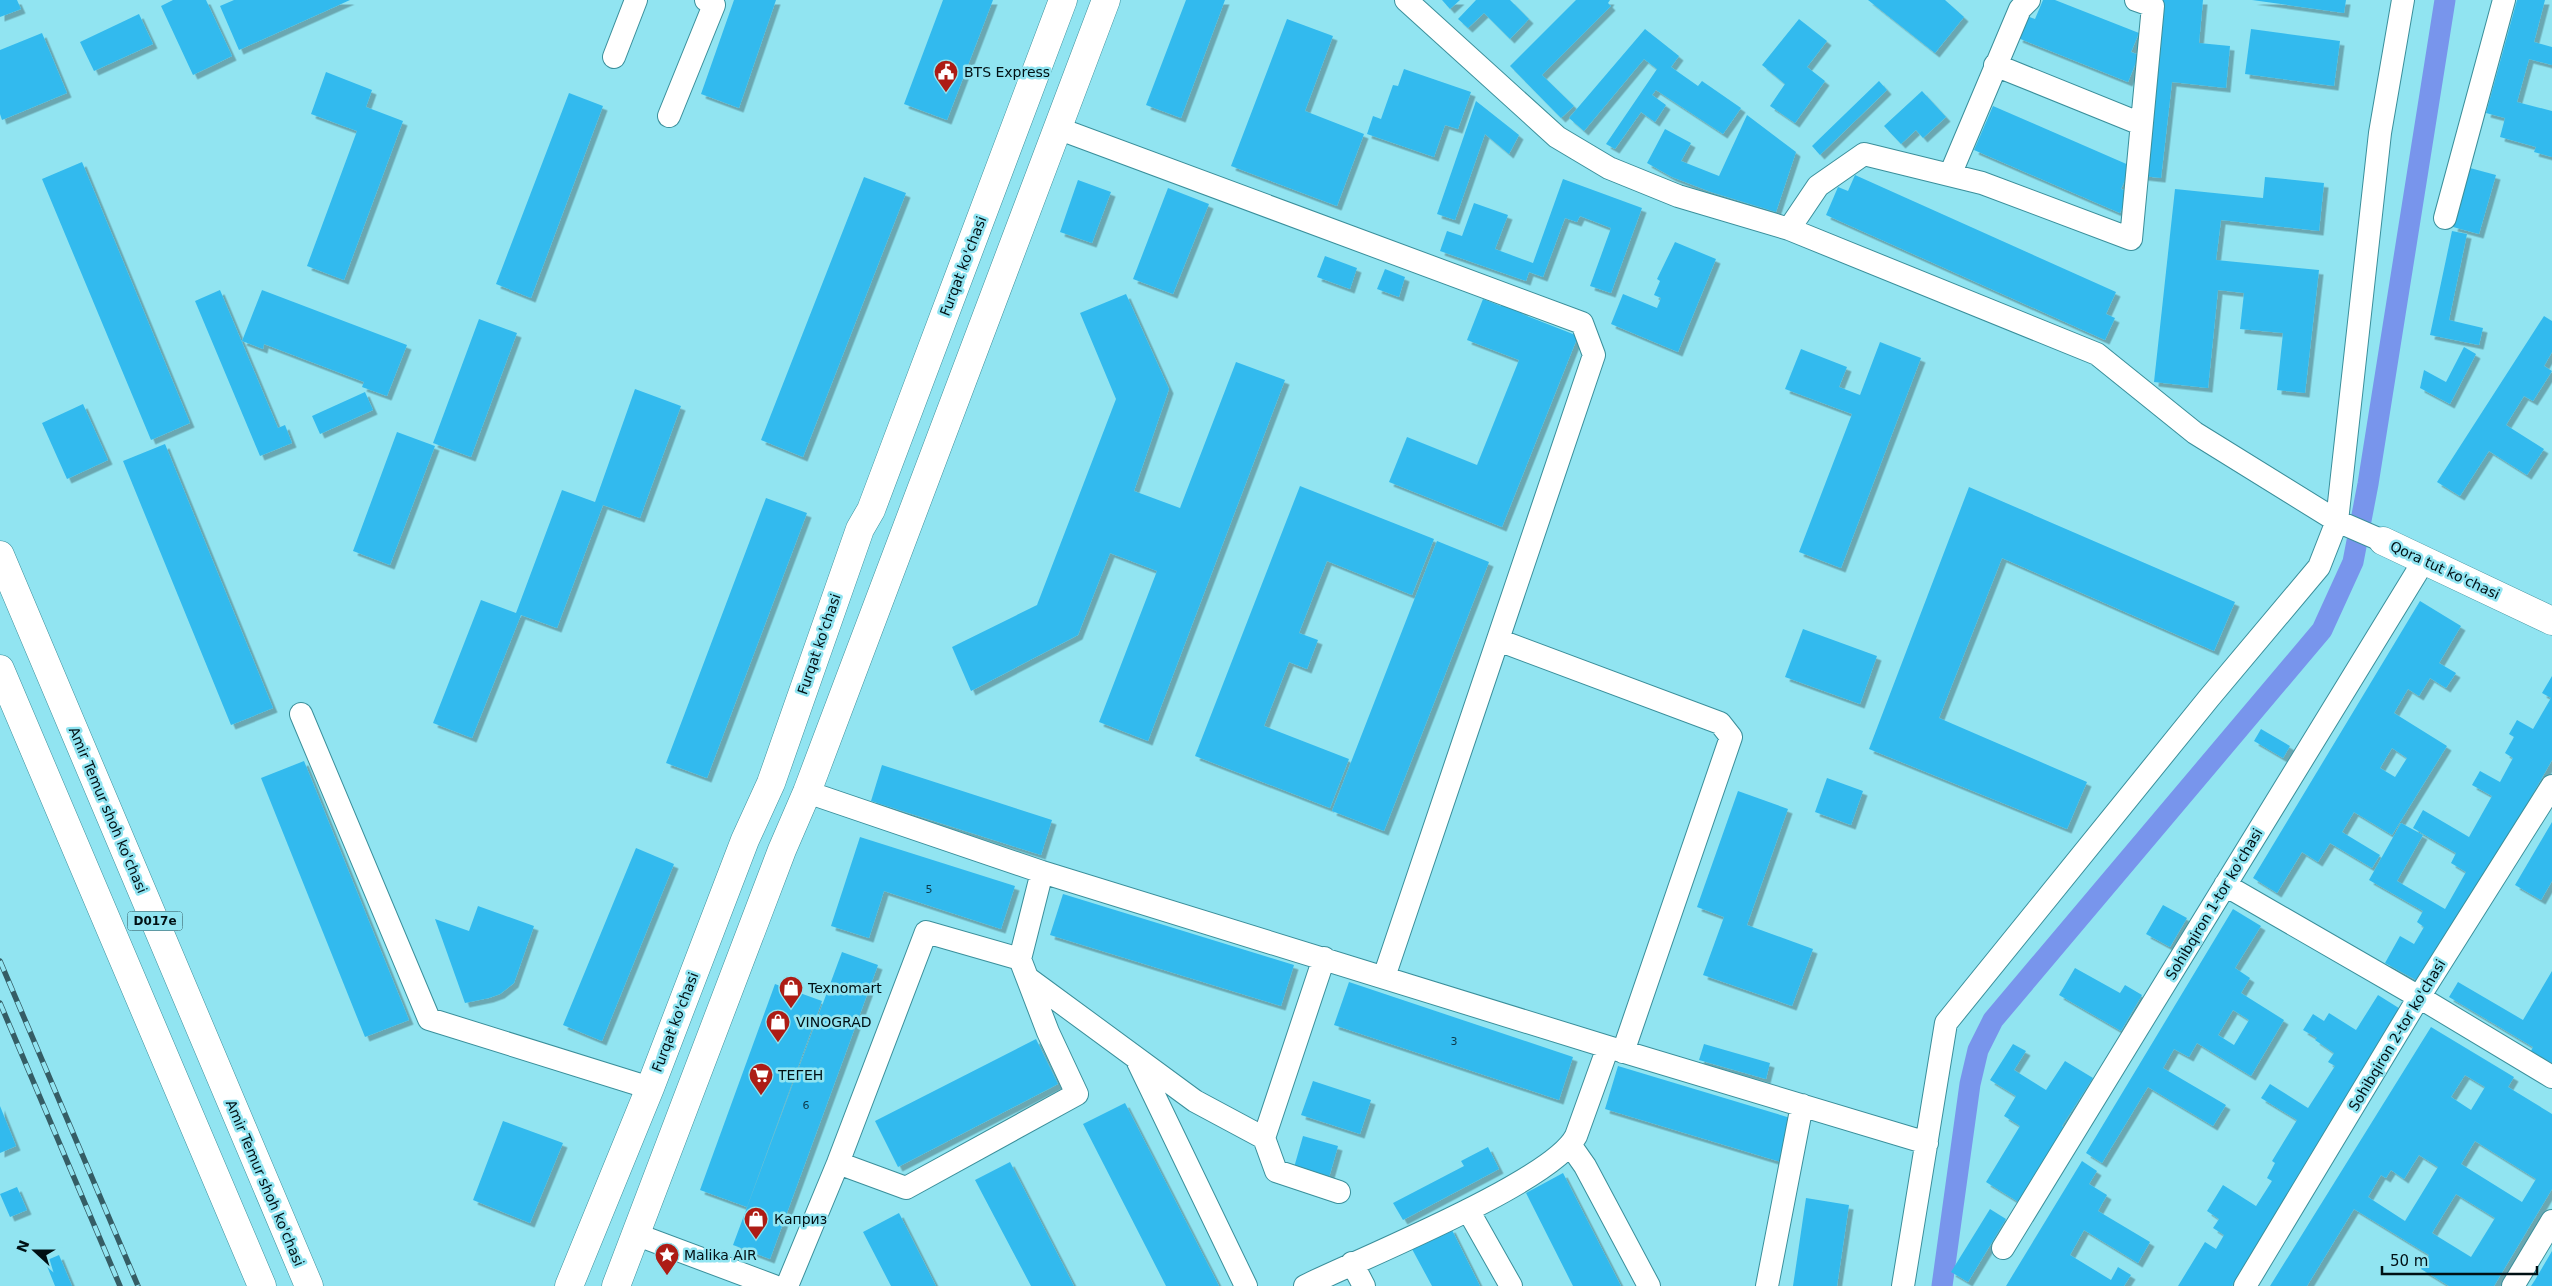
<svg xmlns="http://www.w3.org/2000/svg" width="2552" height="1286" viewBox="0 0 2552 1286" font-family="'DejaVu Sans',sans-serif">
  <style>
    .lines { fill: none; stroke-linecap: round; stroke-linejoin: round }
    .canal { stroke: #7895ec; stroke-width: 21 }
    .building { fill: #33baee; fill-rule: evenodd; filter: url(#shadow) }
    .street-casing { stroke: #3a8f9b; stroke-width: 24 }
    .secondary-casing { stroke: #3a8f9b; stroke-width: 29 }
    .primary-casing { stroke: #3a8f9b; stroke-width: 29 }
    .street { stroke: #fff; stroke-width: 22 }
    .secondary { stroke: #fff; stroke-width: 28 }
    .primary { stroke: #fff; stroke-width: 28 }
    .rail-casing { stroke: #355d65; stroke-width: 5.5 }
    .rail { stroke: #91e4f1; stroke-width: 4; stroke-dasharray: 11; stroke-linecap: butt }
    .labels { text-anchor: middle; dominant-baseline: central; stroke-width: 5; stroke-linejoin: round; paint-order: stroke }
    .number-label { font-size: 11px; fill: #0d3a4a }
    .shield { fill: #91e4f1; stroke: #2c5056; stroke-width: 1 }
    .shield-label { font-size: 12px; font-weight: bold; fill: #001014 }
    .poi-label { font-size: 14px; fill: #001014; stroke: #91e4f1; text-anchor: start }
    .street-label { font-size: 14px; fill: #001014; stroke: #91e4f1 }
  </style>
  <defs>
    <filter id="shadow"><feDropShadow dx="4.5" dy="4.5" stdDeviation="0" flood-color="#0004"/></filter>
  </defs>
  <rect width="100%" height="100%" fill="#91e4f1"/>
  <g class="lines">
    <path class="canal" d="M1942,1286L1970,1084L1978,1050L1993,1020L2322,630L2353,562L2368,484L2445,0"/>
  </g>
  <path class="building" d="M0,0H17L21,9L0,17Z
    M173,0H206L232,56L193,75L161,6Z
    M234,0H350L239,50L220,6Z
    M734,0H776L739,108L701,94Z
    M943,0H993L947,120L904,104Z
    M1186,0H1225L1181,118L1146,105Z
    M1442,0H1460L1450,9Z
    M1476,0H1510L1529,19L1510,39L1484,13L1468,28L1458,19Z
    M1576,0H1610L1608,3L1611,6L1542,75L1574,106L1561,118L1510,66Z
    M1868,0H1945L1964,17L1935,53Z
    M2043,0H2055L2139,33L2131,52L2139,55L2128,82L2018,38L2027,16L2035,19Z
    M2162,0H2203L2199,43L2230,46L2226,88L2172,82L2161,178L2143,176Z
    M2252,0H2346L2344,13Z
    M2517,0H2545L2534,42L2552,47V65L2529,59L2517,102L2552,111V157L2534,152L2536,147L2500,137L2505,118L2486,113Z
    M139,14L153,44L94,71L80,42Z
    M1287,19L1333,36L1305,111L1364,134L1337,206L1231,166Z
    M1799,19L1827,41L1807,67L1825,81L1795,123L1770,106L1785,84L1762,65Z
    M1645,29L1679,56L1671,67L1698,86L1702,81L1741,108L1723,134L1656,90L1652,95L1666,105L1655,122L1641,112L1615,149L1606,144L1657,69L1644,59L1584,131L1569,118Z
    M2251,29L2340,41L2334,86L2245,74Z
    M42,33L67,93L2,120L0,114V50Z
    M1404,69L1471,92L1458,129L1445,125L1434,157L1367,134L1373,116L1381,119L1393,85L1398,86Z
    M326,72L372,90L366,107L403,121L344,280L307,266L357,131L311,114Z
    M1879,81L1887,90L1820,155L1812,146Z
    M1922,91L1946,117L1923,138L1916,130L1901,144L1884,126Z
    M569,93L603,106L531,298L496,284Z
    M1476,101L1519,135L1509,154L1485,134L1455,220L1437,214Z
    M1993,106L2131,166L2121,189L2129,192L2120,213L1974,150Z
    M1747,115L1796,152L1776,212L1711,192L1672,177L1647,163L1665,129L1691,143L1681,161L1719,176Z
    M82,162L190,423L151,440L42,179Z
    M2470,168L2496,175L2479,234L2453,227Z
    M1855,175L2116,292L2106,314L2115,318L2105,340L1826,215L1838,187L1848,191Z
    M864,177L906,193L803,457L761,440Z
    M2265,177L2324,183L2319,231L2221,220L2216,260L2319,270L2305,393L2277,390L2283,333L2240,329L2244,293L2218,290L2208,388L2154,382L2175,189L2263,198Z
    M1563,179L1642,208L1611,293L1590,286L1611,228L1580,216L1577,222L1565,218L1543,277L1529,272L1526,281L1440,251L1447,231L1462,236L1474,203L1508,215L1495,249L1533,263Z
    M1078,180L1111,192L1092,243L1060,232Z
    M1168,188L1209,204L1173,294L1133,279Z
    M2452,231L2467,234L2449,320L2483,328L2479,345L2430,335Z
    M1675,242L1716,259L1678,352L1611,324L1623,294L1657,308L1661,298L1654,295L1660,281L1657,279Z
    M1325,256L1357,268L1350,289L1317,277Z
    M1385,269L1405,277L1399,297L1377,289Z
    M220,290L278,428L285,425L292,443L260,456L195,301Z
    M262,290L407,345L387,396L362,387L364,382L264,344L263,349L242,341Z
    M1126,294L1169,389L1134,491L1180,508L1236,362L1285,380L1148,741L1099,722L1157,571L1110,553L1078,635L971,691L952,647L1037,605L1116,399L1080,313Z
    M1504,298L1525,307L1522,314L1578,336L1502,527L1389,482L1407,437L1477,465L1519,360L1467,340L1483,299L1501,306Z
    M2544,316L2552,321V352L2544,366L2552,371L2533,401L2524,396L2506,425L2544,449L2527,475L2489,451L2460,496L2437,482Z
    M479,319L517,333L471,457L433,443Z
    M1880,342L1921,358L1841,568L1799,552L1852,414L1785,389L1801,349L1847,367L1839,387L1860,395Z
    M2464,347L2476,354L2450,404L2420,388L2424,370L2446,382Z
    M635,389L681,406L640,518L603,505L557,628L521,615L472,738L433,723L481,600L516,613L562,490L595,502Z
    M365,392L373,410L320,434L312,416Z
    M83,404L108,460L67,479L42,423Z
    M397,432L435,446L390,565L353,551Z
    M165,444L273,708L231,725L123,461Z
    M1300,486L1434,539L1412,595L1327,561L1299,633L1318,640L1307,669L1289,662L1264,726L1349,759L1330,808L1195,756Z
    M1969,487L2235,602L2214,651L2002,558L1939,718L2087,782L2067,829L1869,749Z
    M766,498L807,513L707,778L666,763Z
    M1437,541L1489,562L1384,831L1332,811Z
    M2420,601L2461,626L2439,663L2456,673L2446,688L2430,678L2419,696L2408,689L2394,713L2447,746L2392,835L2354,812L2342,832L2380,855L2372,868L2330,843L2318,862L2302,852L2277,893L2253,878ZM2392,748L2407,758L2395,777L2380,768Z
    M1803,629L1877,656L1860,704L1785,677Z
    M2552,676V760L2488,873L2485,871L2416,980L2385,963L2400,936L2414,944L2424,927L2417,922L2423,911L2369,880L2401,823L2423,835L2397,881L2445,909L2466,872L2451,863L2456,853L2413,828L2423,810L2469,837L2492,796L2472,785L2480,771L2500,782L2513,758L2505,753L2514,737L2509,734L2517,720L2533,729L2551,698L2542,693Z
    M2261,729L2290,746L2283,758L2254,741Z
    M304,761L409,1020L365,1037L261,778Z
    M882,765L1052,820L1041,855L871,801Z
    M1827,778L1863,791L1851,825L1815,812Z
    M1738,791L1788,809L1747,925L1813,949L1792,1006L1703,975L1724,917L1697,907Z
    M2552,822V881L2541,900L2515,885Z
    M860,837L1015,886L1001,929L884,891L869,938L831,926Z
    M636,848L674,864L602,1041L563,1025Z
    M1063,894L1294,965L1281,1006L1050,935Z
    M2163,905L2187,918L2170,947L2146,934Z
    M478,906L534,926L514,983L500,994L489,998L465,1003L435,919L469,931Z
    M2233,909L2261,926L2235,968L2250,978L2241,993L2284,1020L2251,1076L2197,1043L2189,1057L2174,1049L2163,1068L2226,1105L2213,1126L2148,1087L2102,1163L2086,1153ZM2233,1010L2249,1020L2234,1045L2218,1035Z
    M842,952L878,965L770,1259L733,1245Z
    M2075,968L2120,993L2125,985L2142,995L2121,1031L2059,995Z
    M2552,971V1063L2531,1051L2533,1047L2449,997L2458,982L2523,1020Z
    M1349,982L1573,1057L1559,1100L1334,1025Z
    M775,984L822,1001L747,1207L700,1190Z
    M2378,995L2402,1010L2232,1286H2178L2205,1242L2216,1249L2224,1235L2213,1228L2219,1219L2207,1211L2223,1185L2256,1206L2272,1181L2267,1178L2275,1163L2272,1161L2297,1120L2261,1098L2270,1084L2308,1108L2335,1066L2328,1062L2334,1053L2315,1040L2317,1038L2303,1030L2313,1014L2324,1021L2329,1013L2356,1030Z
    M2431,1027L2514,1077L2508,1087L2552,1114V1189L2494,1286H2449L2421,1269L2429,1255L2354,1209L2307,1286H2270ZM2465,1075L2485,1087L2471,1110L2451,1097ZM2475,1141L2536,1179L2522,1202L2461,1164ZM2419,1155L2438,1167L2405,1221L2368,1197L2381,1175L2386,1178L2391,1170L2404,1179ZM2456,1194L2495,1218L2471,1257L2432,1233Z
    M1036,1039L1058,1084L898,1167L875,1121Z
    M1704,1044L1770,1063L1766,1079L1699,1060Z
    M2013,1044L2026,1051L2014,1070L2046,1090L2065,1061L2093,1078L2062,1126L2065,1128L2020,1203L1986,1182L2020,1126L2004,1116L2016,1096L1990,1080Z
    M1618,1066L1794,1119L1781,1162L1605,1109Z
    M1313,1081L1371,1100L1360,1134L1301,1115Z
    M1125,1103L1219,1286H1166L1083,1124Z
    M0,1106L16,1146L0,1153Z
    M503,1121L563,1143L530,1223L473,1200Z
    M1303,1136L1338,1146L1328,1181L1293,1171Z
    M1488,1147L1499,1169L1403,1220L1393,1203L1464,1166L1461,1161Z
    M2082,1161L2097,1171L2089,1184L2107,1195L2098,1211L2150,1242L2138,1263L2084,1230L2070,1255L2111,1280L2118,1267L2131,1275L2124,1286H2006Z
    M1010,1162L1074,1286H1031L975,1180Z
    M1563,1173L1621,1286H1573L1526,1193Z
    M17,1187L27,1210L10,1217L0,1194Z
    M1806,1198L1849,1205L1837,1286H1793Z
    M1990,1209L2006,1219L1968,1282L1951,1272Z
    M899,1213L936,1286H891L863,1232Z
    M1451,1228L1480,1286H1432L1412,1249Z
    M2552,1251V1286H2531L2535,1280Z
    M59,1255L72,1286H55L45,1261Z"/>
  <g class="lines">
    <defs>
      <path id="street" d="M1406,0L1557,137L1609,168L1678,196L1789,229L2097,354L2195,433L2337,521L2383,541
        M614,57L636,0
        M1995,65L2141,124
        M669,116L714,5L706,0
        M1057,128L1582,323L1594,355L1384,977
        M1950,175L2020,9L2029,0
        M2445,218L2504,0
        M1789,229L1818,186L1864,154L1982,183L2131,239L2153,6L2136,0
        M1498,640L1720,723L1731,737L1623,1052
        M301,714L429,1019L650,1088
        M807,792L1042,872L1608,1047L1927,1143
        M2225,885L2419,997L2552,1077
        M1029,979L1195,1101L1264,1138L1276,1171L1339,1192
        M1138,1062L1246,1286
        M1264,1138L1324,958
        M1571,1146L1585,1166L1649,1286
        M838,1163L906,1188L1077,1094L1048,1032L1020,959L1042,872
        M1468,1210L1511,1286
        M635,1234L774,1286
        M2003,1248L2425,559
        M1352,1263L1364,1286
        M787,1286L838,1163L926,932L1020,959
        M1305,1286C1360,1259 1552,1182 1576,1136L1608,1047
        M1767,1286L1802,1105
        M1903,1286L1946,1023L2209,698L2319,567L2337,521L2380,133L2403,0
        M2245,1286L2419,997L2552,786
        M2513,1286L2552,1221"/>
      <path id="secondary" d="M2383,541L2552,621
        M569,1286L650,1088L745,840L771,783L860,529L871,510L1063,0
        M616,1286L782,850L807,792L1106,0"/>
      <path id="primary" d="M0,555L309,1286
        M0,669L262,1286"/>
    </defs>
    <use href="#street" class="street-casing"/>
    <use href="#secondary" class="secondary-casing"/>
    <use href="#primary" class="primary-casing"/>
    <use href="#street" class="street"/>
    <use href="#secondary" class="secondary"/>
    <use href="#primary" class="primary"/>
    <defs>
      <path id="rail" d="M0,961L138,1286
        M0,1003L120,1286"/>
    </defs>
    <use href="#rail" class="rail-casing"/>
    <use href="#rail" class="rail"/>
  </g>
  <defs>
    <symbol id="civic-pin" viewBox="-11 -11 22 30"><path d="M0 17L-7.5 6A9.5 9.5 0 1 1 7.5 6Z" fill="#ad1c15" stroke="#91e4f1"/><path d="M-.6-6.5H3V-4.5H.6V-3L4-1V1h2V6H-6V1h2V-1L-.6-3ZM-1.2 2.5V6h2.4V2.5Z" fill="#fff"/></symbol>
    <symbol id="shop-pin" viewBox="-11 -11 22 30"><path d="M0 17L-7.5 6A9.5 9.5 0 1 1 7.5 6Z" fill="#ad1c15" stroke="#91e4f1"/><path d="M-5-2.5h2.3a2.7 3.5 0 0 1 5.4 0H5L5.5 6h-11ZM-1.5-2.5h3a1.5 2.3 0 0 0-3 0Z" fill="#fff"/></symbol>
    <symbol id="supermarket-pin" viewBox="-11 -11 22 30"><path d="M0 17L-7.5 6A9.5 9.5 0 1 1 7.5 6Z" fill="#ad1c15" stroke="#91e4f1"/><path d="M-6-5.5h2.5l.6 2H6L4.5 2H-2.5L-4.4-4H-6ZM-1.5 3.2a1.3 1.3 0 1 0 .1 0ZM3 3.2a1.3 1.3 0 1 0 .1 0Z" fill="#fff"/></symbol>
    <symbol id="sight-pin" viewBox="-11 -11 22 30"><path d="M0 17L-7.5 6A9.5 9.5 0 1 1 7.5 6Z" fill="#ad1c15" stroke="#91e4f1"/><path d="M0-6L1.8-2.2L6-1.7L2.9 1.2L3.7 5.4L0 3.3L-3.7 5.4L-2.9 1.2L-6-1.7L-1.8-2.2Z" fill="#fff"/></symbol>
  </defs>
  <g fill-rule="evenodd">
    <use href="#civic-pin" x="932" y="58" width="28" height="38"/>
    <use href="#shop-pin" x="777" y="974" width="28" height="38"/>
    <use href="#shop-pin" x="764" y="1008" width="28" height="38"/>
    <use href="#supermarket-pin" x="747" y="1061" width="28" height="38"/>
    <use href="#shop-pin" x="742" y="1205" width="28" height="38"/>
    <use href="#sight-pin" x="653" y="1241" width="28" height="38"/>
  </g>
  <g class="labels">
    <g class="number-label">
      <text x="929" y="889">5</text>
      <text x="1454" y="1041">3</text>
      <text x="806" y="1105">6</text>
    </g>
    <rect class="shield" x="127.5" y="911.5" width="55" height="19" rx="4"/>
    <g class="shield-label">
      <text x="155" y="921">D017e</text>
    </g>
    <g class="poi-label">
      <text x="964" y="72">BTS Express</text>
      <text x="808" y="988">Texnomart</text>
      <text x="796" y="1022">VINOGRAD</text>
      <text x="778" y="1075">ТЕГЕН</text>
      <text x="774" y="1219">Каприз</text>
      <text x="684" y="1255">Malika AIR</text>
    </g>
    <g class="street-label">
      <text transform="translate(963 266) rotate(-69)">Furqat ko'chasi</text>
      <text transform="translate(2445 570) rotate(25)">Qora tut ko'chasi</text>
      <text transform="translate(819 644) rotate(-71)">Furqat ko'chasi</text>
      <text transform="translate(108 810) rotate(67)">Amir Temur shoh ko'chasi</text>
      <text transform="translate(2214 904) rotate(-59)">Sohibqiron 1-tor ko'chasi</text>
      <text transform="translate(675 1022) rotate(-69)">Furqat ko'chasi</text>
      <text transform="translate(2397 1035) rotate(-59)">Sohibqiron 2-tor ko'chasi</text>
      <text transform="translate(265 1183) rotate(67)">Amir Temur shoh ko'chasi</text>
    </g>
  </g>
  <g transform="translate(35 1251) rotate(291)" stroke="#91e4f1" stroke-width="4" paint-order="stroke">
  <path d="M0-4L9 19L0 12L-9 19Z" fill="#001014"/>
  <text y="-8" font-size="14" font-weight="bold" text-anchor="middle" fill="#001014">N</text>
  </g>
  <path d="M2382 1266v8h155v-8" fill="none" stroke="#001014" stroke-width="2.5"/>
  <text x="2390" y="1266" font-size="15" fill="#001014" stroke="#91e4f1" stroke-width="4" paint-order="stroke">50 m</text>
</svg>
